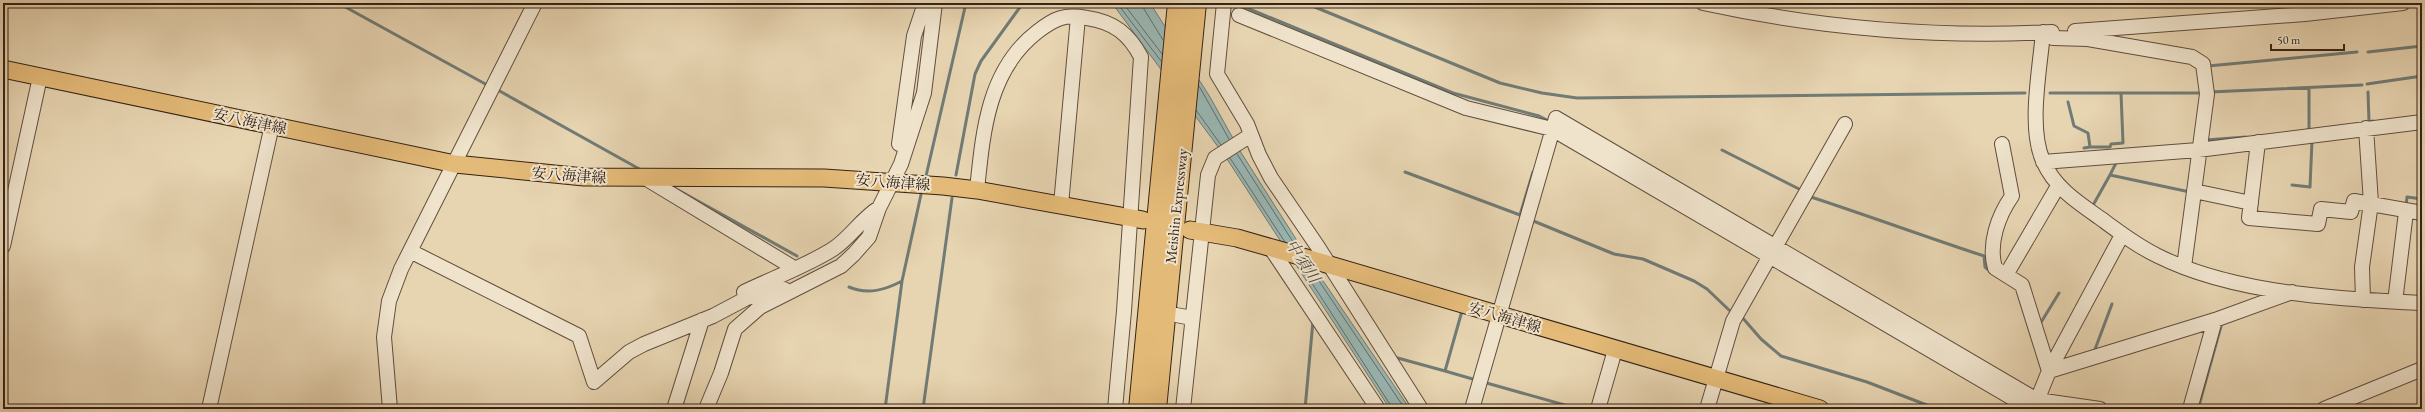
<svg xmlns="http://www.w3.org/2000/svg" width="2425" height="412" viewBox="0 0 2425 412" font-family="'EB Garamond','Noto Serif JP',serif">
  <style>
    .water { fill: #99b7b4; stroke: #717b75 }
    .lines { fill: none; stroke-linecap: round; stroke-linejoin: round }
    .shore { stroke: #666c65; stroke-width: 1 }
    .stream { stroke: #717b75; stroke-width: 3 }
    .minor-casing { stroke: #614e3d; stroke-width: 16 }
    .major-casing { stroke: #342216; stroke-width: 19 }
    .highway-casing { stroke: #342216; stroke-width: 22 }
    .minor { stroke: #efe3cc; stroke-width: 14 }
    .major { stroke: #e4ba78; stroke-width: 17 }
    .highway { stroke: #e4ba78; stroke-width: 20 }
    .labels { text-anchor: middle; dominant-baseline: central; stroke-width: 4; stroke-linejoin: round; paint-order: stroke }
    .street-label { font-size: 15px; fill: #342216; stroke: #efe3cc }
    .water-label { font-size: 16px; font-style: italic; fill: #4d473e; stroke: #efe3cc }
  </style>
  <rect width="100%" height="100%" fill="#e7d4b1"/>
  <filter id="stains"><feTurbulence type="fractalNoise" baseFrequency=".005" numOctaves="4"/><feColorMatrix values="0 0 0 0 .2 0 0 0 0 .09 0 0 0 0 .02 0 0 0 .5 -.17"/></filter>
  <radialGradient id="worn" r=".72"><stop offset=".6" stop-color="#630" stop-opacity="0"/><stop offset="1" stop-color="#630" stop-opacity=".3"/></radialGradient>
  <path class="water" d="M1112,3H1150L1210,97L1240,151L1317,272L1410,409H1390L1227,159Z"/>
  <g class="lines">
    <path class="shore" d="M1117,3L1161,61
      M1123,3L1162,54
      M1142,3L1144,9L1163,40
      M1199,86L1229,139
      M1196,110L1221,145
      M1237,154L1295,245
      M1230,158L1285,242
      M1301,266L1393,409
      M1311,269L1405,409"/>
    <path class="stream" d="M338,3L489,86
      M1235,3L1453,93L1539,116L1551,122
      M1305,3L1500,83L1542,93L1577,98L2025,93
      M2368,52L2422,46
      M2208,66L2357,52
      M2367,84L2422,76
      M496,89L643,171
      M2210,92L2362,85
      M2368,92L2369,122L2373,121
      M2050,93H2202
      M2068,102L2074,126L2088,133L2090,147H2110L2111,144L2123,143L2121,93
      M2307,130H2309V88
      M2205,140L2246,137
      M2084,148L2090,147
      M1722,150L1803,191
      M1405,172L1520,215L1533,172
      M956,175L975,74L981,61L1023,3
      M2110,175L2116,163
      M926,176L966,3
      M669,185L797,256
      M2292,185L2310,187L2312,141
      M1810,199L1811,197C1869,216 1926,237 1984,256L1985,267L1990,271
      M2406,206L2407,197L2422,199
      M2092,207L2110,175L2190,192
      M1531,220L1614,254L1643,259L1694,281L1707,289L1729,310
      M849,287C868,295 885,290 902,281
      M1741,316L1761,339L1781,356L1867,382L1937,409
      M2040,324L2059,293
      M2094,352L2112,304
      M1394,357L1445,371L1462,311
      M1445,371L1476,380
      M1483,382L1579,409
      M885,409L902,281L922,190
      M923,409L952,198
      M1305,409L1313,321
      M2005,409L2009,401
      M2198,409L2221,326"/>
    <defs>
      <path id="minor" d="M1224,3L1217,74L1247,124L1259,155L1271,178L1318,247L1421,409
        M1703,3C1818,28 1935,38 2052,32
        M1239,15L1466,108L1552,129L2031,409
        M2075,31L2305,14L2403,3
        M2258,142L2249,218L2318,224L2321,209L2351,212L2354,201L2422,213
        M899,144L914,36L925,3
        M2002,144L2012,196C1998,216 1988,244 1995,268L2022,285L2049,371
        M2043,162L2198,150L2422,122
        M645,178L794,268
        M977,190C983,131 988,70 1037,32C1055,18 1064,14 1087,18C1114,22 1129,34 1141,57L1124,311L1115,409
        M2194,191L2251,203
        M1061,205L1078,17
        M3,246L40,77
        M1270,247L1378,409
        M412,252L579,336L594,382L629,352L644,344L713,316L747,298L784,289
        M2184,267L2207,94L2203,64L2192,57L2088,39L2053,38L2043,32C2040,69 2028,127 2043,161C2055,188 2077,202 2100,218C2119,232 2137,246 2158,256C2234,294 2339,299 2422,303
        M2006,275L2058,186
        M744,292C771,279 808,265 833,249C850,238 862,218 879,208
        M2363,300L2362,267L2371,203L2366,128
        M2395,302L2406,212
        M1176,315L1192,318
        M2049,371L2215,320L2292,292
        M2034,408L2049,371L2122,235
        M209,409L272,125
        M390,409L384,337L389,301L401,269L535,3
        M674,409L702,320
        M706,409L721,373L735,329L760,307L841,266L854,254L869,237L879,208L901,164L924,93L935,3
        M1183,409L1208,175L1215,158L1251,135
        M1472,409L1556,118L2037,400L2100,409
        M1598,409L1615,350
        M1707,409L1733,321L1845,124
        M2190,409L2215,320
        M2324,409L2422,369"/>
      <path id="major" d="M3,69L455,164L584,177L824,178L943,186L977,190L1143,220
        M1190,230L1237,238L1279,250L1820,409"/>
      <path id="highway" d="M1139,409L1178,3
        M1156,409L1196,3"/>
    </defs>
    <use href="#minor" class="minor-casing"/>
    <use href="#major" class="major-casing"/>
    <use href="#highway" class="highway-casing"/>
    <use href="#minor" class="minor"/>
    <use href="#major" class="major"/>
    <use href="#highway" class="highway"/>
  </g>
  <g class="labels">
    <g class="street-label">
      <text transform="translate(250 121) rotate(12)">安八海津線</text>
      <text transform="translate(569 175) rotate(4)">安八海津線</text>
      <text transform="translate(893 182) rotate(4)">安八海津線</text>
      <text transform="translate(1176 206) rotate(-84)">Meishin Expressway</text>
      <text transform="translate(1505 317) rotate(16)">安八海津線</text>
    </g>
    <g class="water-label">
      <text transform="translate(1303 261) rotate(57)">中須川</text>
    </g>
  </g>
  <rect width="2425" height="412" fill="none" stroke="#e7d4b1" stroke-width="16"/>
  <rect x="4" y="4" width="2417" height="404" fill="none" stroke="#342216" stroke-width="2"/>
  <rect x="8" y="8" width="2409" height="396" fill="none" stroke="#342216"/>
  <path d="M2271 44v6h73v-6" fill="none" stroke="#342216" stroke-width="2"/>
  <text x="2277" y="44" font-size="12" fill="#342216" stroke="#efe3cc" stroke-width="3" paint-order="stroke">50 m</text>
  <rect width="100%" height="100%" filter="url(#stains)"/>
  <rect width="100%" height="100%" fill="url(#worn)"/>
</svg>
